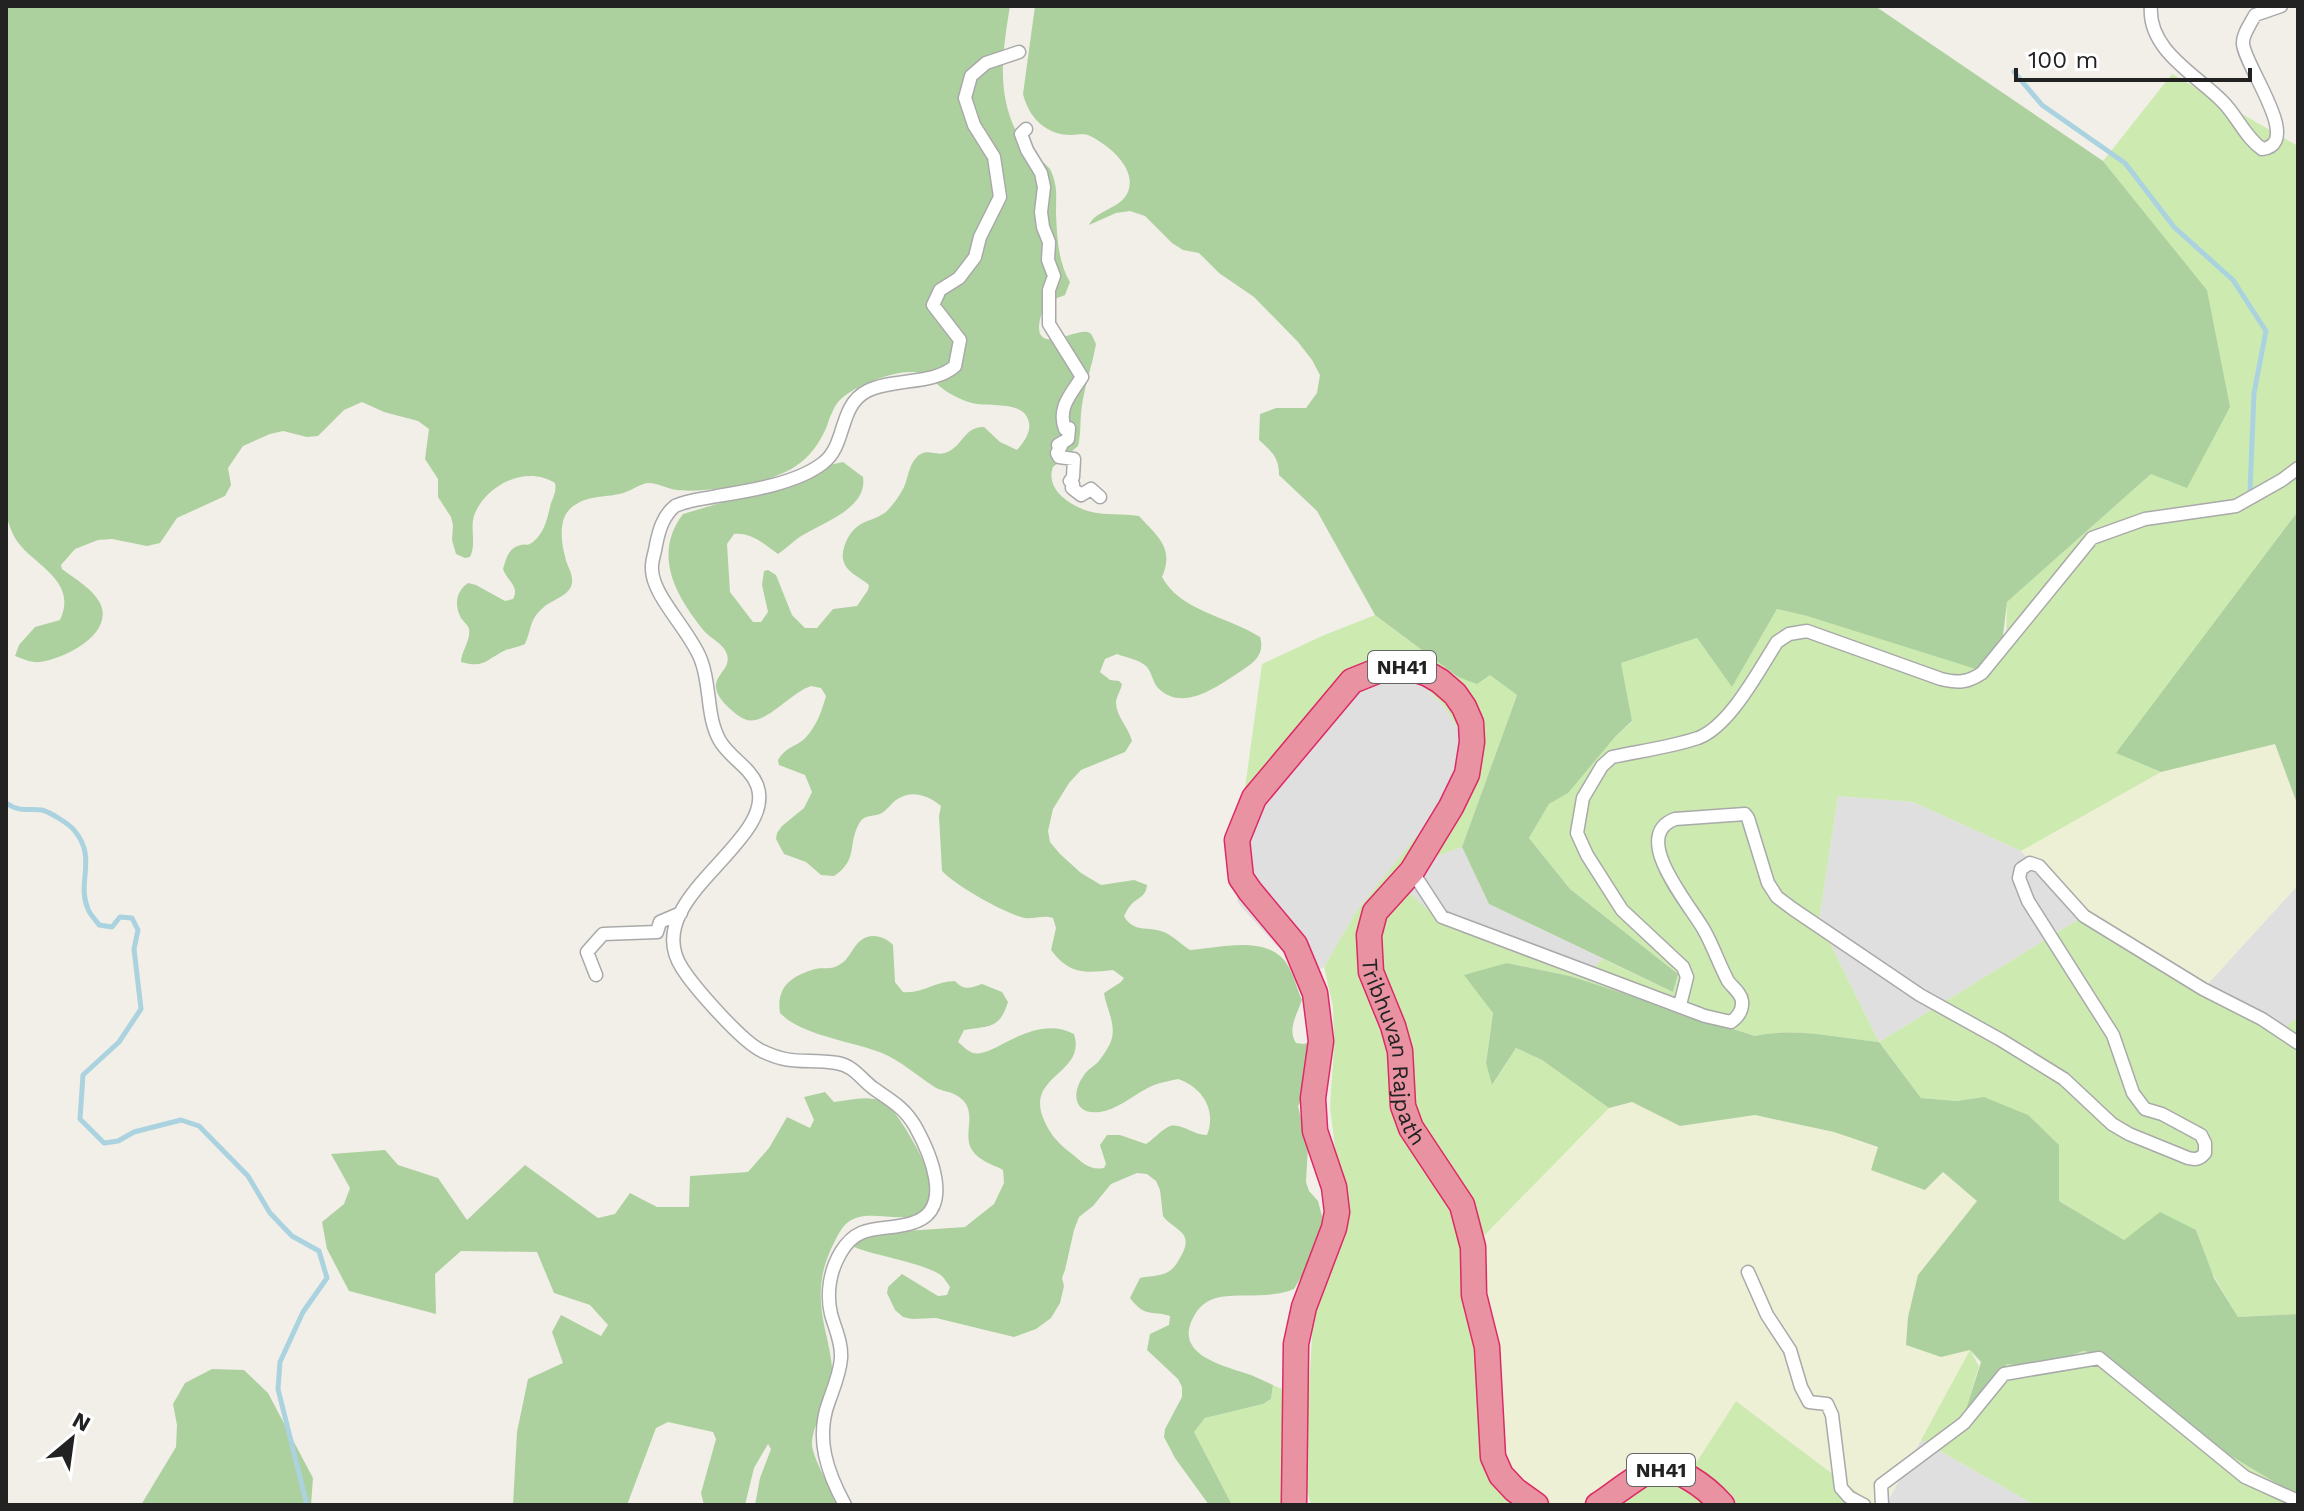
<svg xmlns="http://www.w3.org/2000/svg" width="2304" height="1511" viewBox="0 0 2304 1511" font-family="'Work Sans',sans-serif">
  <style>
    .residential { fill: #e0dfdf }
    .farmland { fill: #eef0d5 }
    .grass { fill: #cdebb0 }
    .forest { fill: #add19e }
    .lines { fill: none; stroke-linecap: round; stroke-linejoin: round }
    .stream { stroke: #aad3df; stroke-width: 5 }
    .street-casing { stroke: #a9a9a9; stroke-width: 15 }
    .highway-casing { stroke: #dc2a67; stroke-width: 27 }
    .street { stroke: #fff; stroke-width: 12 }
    .highway { stroke: #e892a2; stroke-width: 24 }
    .labels { text-anchor: middle; dominant-baseline: central; stroke-width: 6; stroke-linejoin: round; paint-order: stroke }
    .shield { fill: #fff; stroke: #646464; stroke-width: 2 }
    .shield-label { font-size: 20px; font-weight: bold; fill: #222 }
    .street-label { font-size: 22px; fill: #222; stroke: #fff }
  </style>
  <rect width="100%" height="100%" fill="#f2efe9"/>
  <path class="residential" d="M1403,676L1426,688L1444,706L1467,743L1450,788L1425,827L1389,873L1462,847L1489,904L1603,959L1588,973L1445,925L1387,874L1356,912L1324,967L1309,975L1275,944L1238,903L1229,853L1239,832L1339,709L1373,682Z
    M1838,796L1913,802L2021,851L2084,916L1879,1042L1819,921Z
    M2298,885V1017L2281,1031L2203,989Z
    M1921,1440L2035,1505H1885L1881,1485Z"/>
  <path class="farmland" d="M2276,744L2298,806V885L2203,989L2084,916L2039,867L2021,851L2161,772Z
    M1632,1102L1680,1126L1755,1115L1834,1132L1943,1172L1977,1201L1918,1275L1906,1344L1941,1357L1970,1350L1886,1505H1874L1737,1401L1687,1477L1598,1505H1536L1501,1475L1473,1247L1609,1108Z"/>
  <path class="grass" d="M2172,74L2298,146V511L2117,753L2161,772L2021,851L1913,802L1838,796L1819,921L1879,1042L2084,916L2280,1031L2298,1017V1314L2238,1317L2211,1271L2196,1230L2124,1240L2059,1201V1145L1984,1097L1956,1101L1921,1098L1879,1042C1839,1038 1794,1027 1755,1036L1570,976L1507,963L1493,1013L1486,1062L1493,1084L1516,1048L1542,1060L1609,1108L1473,1247L1493,1457L1536,1505H1311L1308,1494L1290,1505H1232L1194,1432L1205,1418L1263,1404L1271,1399L1273,1385L1308,1401L1313,1322L1331,1259L1338,1172L1330,1107L1334,1046L1333,1006L1324,967L1356,912L1427,823L1450,788L1466,741L1444,706L1426,688L1403,676L1374,682L1339,709L1239,832L1262,664L1322,636L1375,615L1458,677L1490,674L1517,695L1462,847L1388,874L1445,925L1588,973L1603,959L1673,992L1678,974L1570,889L1529,838L1549,804L1568,792L1615,737L1632,722L1620,663L1697,638L1732,686L1777,609L1807,616L2006,644L2007,602L2151,474L2207,290L2103,161Z
    M1970,1350L1979,1366L1966,1411L2006,1363L2045,1367L2083,1351L2107,1356L2206,1441L2276,1483L2283,1498L2298,1505H2035L1921,1440Z
    M1736,1401L1874,1505H1598L1650,1470L1687,1477Z"/>
  <path class="forest" d="M6,6H1010C1003,50 996,90 1016,131C1022,145 1040,158 1050,169C1058,185 1056,196 1056,213C1057,237 1058,262 1070,282L1065,295C1057,298 1048,301 1044,309C1041,313 1039,323 1039,328C1040,354 1079,326 1090,333C1092,334 1095,342 1096,344C1092,367 1083,390 1081,414C1080,425 1081,434 1078,446L1053,467C1045,489 1069,505 1088,511C1104,516 1123,513 1139,516C1157,536 1175,548 1162,577C1180,611 1229,617 1260,637C1265,654 1255,662 1241,671C1218,686 1183,713 1158,688C1152,681 1152,672 1146,666C1138,659 1127,658 1117,654L1105,659L1100,672L1110,680L1119,681L1122,684C1121,690 1116,697 1116,703C1116,716 1129,728 1132,741L1125,752L1081,770L1069,783L1053,809L1048,831L1050,842L1060,854L1081,873L1101,885L1134,880L1147,885C1146,898 1137,897 1130,906C1127,909 1126,913 1124,916C1133,933 1148,926 1164,932C1172,935 1182,945 1190,950C1219,948 1268,934 1287,964C1294,975 1297,989 1302,1000C1297,1015 1287,1029 1296,1043L1304,1044L1316,1040L1306,1091L1298,1106L1308,1147L1306,1182L1309,1191L1318,1201L1325,1227L1313,1257L1294,1289C1270,1299 1244,1293 1220,1297C1206,1300 1198,1307 1192,1320C1176,1354 1221,1365 1245,1373C1255,1376 1264,1381 1273,1385L1271,1399L1263,1404L1205,1418L1194,1432L1232,1505H1209L1175,1458L1164,1437L1165,1429L1182,1397V1387L1178,1379L1147,1350L1150,1334L1169,1325L1170,1316C1151,1310 1145,1318 1130,1298L1140,1278C1161,1274 1170,1278 1181,1256C1184,1251 1187,1244 1185,1238C1183,1230 1168,1224 1163,1216L1160,1190L1156,1181L1147,1174L1137,1173L1111,1184L1093,1206L1079,1217L1074,1230L1065,1270L1062,1278L1064,1286L1060,1303L1051,1318L1036,1329L1014,1337L936,1318L912,1319L903,1317L895,1310L887,1293L888,1287L902,1274L938,1296L947,1295L950,1287C947,1283 945,1279 942,1276C928,1264 876,1256 854,1247L857,1239L876,1233L965,1227L994,1204L1004,1183L1003,1170C992,1164 979,1161 972,1150C961,1134 981,1109 956,1095C949,1091 940,1091 933,1086C916,1075 901,1061 882,1053C852,1041 802,1036 780,1013C776,987 791,976 815,969C823,967 831,970 839,965C849,960 852,948 860,941C870,932 885,936 893,945L895,982L903,992C922,994 936,981 955,981C964,991 970,988 982,984L1002,992L1008,1002C1000,1029 989,1026 964,1030L958,1042C962,1045 967,1051 973,1053C981,1055 990,1050 997,1047C1021,1034 1048,1020 1074,1034C1087,1074 1024,1075 1044,1120C1051,1136 1059,1144 1072,1154C1082,1162 1090,1171 1104,1168L1106,1164L1100,1145L1107,1135H1120L1146,1144C1154,1139 1160,1131 1168,1127C1180,1121 1194,1136 1207,1135C1217,1110 1202,1087 1178,1079C1170,1081 1162,1082 1154,1085C1137,1092 1123,1106 1105,1111C1076,1118 1069,1096 1084,1075C1088,1069 1093,1067 1098,1062C1102,1057 1109,1047 1111,1041C1117,1025 1106,1008 1104,993L1121,982L1124,978L1113,970C1085,973 1070,975 1051,950L1056,928L1053,918C1042,914 1032,921 1021,917C1001,911 956,886 942,871L939,816L941,806C928,795 911,789 896,800C891,804 887,810 882,813C875,817 865,814 860,822C847,843 859,860 834,876L821,875L806,862L784,854L776,839L777,833L782,826L804,808L812,792L805,775L779,765L778,760C787,745 798,747 807,736C817,725 822,710 826,696L821,688L811,686C790,693 766,725 747,720C740,718 732,711 727,706C698,676 736,674 726,652C722,643 710,638 704,631C676,596 652,555 683,514L764,490L816,468L843,462L863,477C868,508 824,522 803,535C794,540 787,548 778,554C764,544 751,532 734,534L727,544L730,592L753,622H761L768,612L762,585L764,571L768,570L776,575L792,615L805,628H817L833,609L857,606L868,590L869,585C860,577 845,572 843,559C841,549 849,532 858,526C866,520 877,519 886,512C893,505 900,495 904,487C908,478 909,465 916,458C926,447 934,456 945,453C963,447 964,426 984,427L1000,442L1017,450C1023,443 1031,433 1029,423C1025,399 989,408 972,403C964,401 956,397 949,393C937,386 929,373 913,372C893,371 856,385 841,399C834,405 830,417 827,426C816,452 800,468 773,477C750,485 700,493 677,490C667,489 659,483 648,483C640,484 634,489 626,492C607,499 585,493 569,510C559,520 561,543 565,556C566,564 572,572 572,579C574,595 553,599 544,607C529,619 532,629 525,644C519,647 512,648 506,650C486,659 485,669 461,662C461,652 471,640 469,629C468,625 464,622 461,618C454,605 456,591 468,583L476,585L505,601L513,599C520,586 507,581 503,569C506,559 508,548 521,545C528,543 526,547 533,542C544,533 547,520 550,507C552,498 557,493 555,483C527,465 488,484 475,513C469,527 477,543 470,557L465,558L456,554L452,540L453,525L451,517L438,497V479L425,459L429,429L418,421L384,412L362,402L344,410L318,436L307,437L283,431L270,434L243,446L228,468L231,485L225,496L177,518L160,543L147,546L112,539L98,540L75,549L61,565L62,569C74,578 93,589 100,603C115,634 64,659 40,662C31,663 23,659 15,656L19,645L35,627L60,620C79,579 31,565 15,538C11,531 8,522 6,514Z
    M1035,6H1875L2103,161L2207,290L2230,407L2187,488L2151,474L2007,602L2002,644L1979,670L1807,616L1777,609L1732,687L1697,638L1621,663L1632,721L1615,737L1568,793L1549,804L1529,838L1570,889L1678,974L1673,992L1489,904L1462,847L1517,695L1490,675L1477,684L1458,677L1375,615L1317,511L1279,475C1279,457 1272,452 1259,440L1260,414L1276,408H1306L1317,393L1320,375L1312,360L1298,342L1254,297L1219,273L1199,253L1183,250L1172,243L1145,216L1130,211L1116,213L1089,225C1097,209 1118,210 1127,194C1139,170 1109,145 1090,136C1084,133 1078,135 1071,135C1046,135 1029,118 1023,94Z
    M2298,511V806L2275,744L2161,772L2116,753Z
    M1507,963L1570,976L1755,1036C1795,1027 1839,1038 1879,1042L1921,1098L1956,1101L1984,1097L2028,1115L2059,1145V1201L2124,1240L2160,1212L2196,1230L2214,1278L2238,1317L2298,1314V1502L2283,1498L2276,1483L2206,1441L2107,1356L2083,1351L2040,1368L2007,1364L1970,1412L1965,1413L1981,1362L1970,1350L1941,1357L1906,1345L1908,1317L1918,1275L1977,1201L1943,1172L1925,1190L1871,1170L1878,1147L1834,1132L1755,1115L1680,1126L1632,1102L1609,1108L1542,1060L1516,1048L1492,1085L1486,1063L1493,1013L1464,975Z
    M825,1092L834,1102C849,1100 867,1095 882,1101C896,1106 929,1167 932,1183C933,1187 931,1196 929,1201C915,1234 870,1203 847,1223C840,1229 835,1241 831,1249C817,1280 819,1305 827,1338C830,1353 833,1365 832,1380C829,1399 812,1426 812,1444C812,1457 832,1492 839,1505H755L760,1478L771,1449L768,1444L754,1468L745,1505H704L701,1493L716,1439L713,1432L668,1422L656,1428L627,1505H513L517,1432L528,1379L563,1363L552,1332L561,1315L601,1336L608,1325L590,1305L554,1293L537,1252L461,1251L435,1274L436,1314L349,1291L327,1249L322,1222L344,1204L350,1188L331,1154L385,1150L398,1165L438,1178L467,1220L525,1165L598,1218L615,1214L630,1193L657,1207H689L690,1176L748,1172L769,1148L787,1117L810,1128L814,1120L804,1097Z
    M212,1369L244,1370L268,1393L313,1478L311,1505H141L176,1447L177,1425L173,1404L185,1383Z"/>
  <g class="lines">
    <path class="stream" d="M2014,72L2042,105L2125,163L2174,227L2233,280L2266,331L2254,393L2250,491
      M6,803C21,813 27,808 42,810C50,812 69,824 74,830C98,858 76,882 88,909C90,915 96,920 99,925L112,927L120,917L132,918L138,930L134,949L141,1009L119,1042L83,1075L80,1119L104,1143L118,1141L134,1132L181,1120L199,1126L248,1176L270,1213L292,1236L319,1251L327,1278L303,1312L280,1362L278,1389L307,1505"/>
    <defs>
      <path id="street" d="M2151,6C2147,50 2197,75 2223,102C2237,116 2245,137 2262,149C2304,144 2245,67 2243,44C2242,35 2251,23 2255,15L2281,6
        M1026,129L1021,134L1027,150L1041,173L1044,187L1041,212L1043,227L1049,242L1048,260L1054,276L1049,290V324L1082,377C1071,394 1057,408 1065,429L1069,428L1068,439L1058,445L1061,446L1057,453L1059,457L1074,459L1073,477L1070,481L1073,484L1072,488L1081,495L1091,489L1100,497
        M1412,871L1442,917L1705,1016L1731,1022C1738,1017 1743,1011 1742,1001C1741,993 1733,988 1728,981C1719,964 1713,946 1704,930C1690,905 1629,836 1675,819L1745,814L1748,818L1768,883L1777,897L1793,909L1920,995L2001,1040L2064,1079L2112,1124L2129,1134L2188,1158C2196,1160 2200,1159 2205,1153V1143L2201,1135L2162,1114L2145,1109L2133,1093L2113,1035L2028,901L2019,878L2021,869L2030,863L2039,866L2084,916L2203,989L2262,1019L2298,1043
        M596,975L587,952L603,934L657,932L660,922L681,913
        M1680,1005L1687,977L1683,967L1622,910L1587,855L1577,833L1583,798L1602,766L1612,757C1640,751 1671,747 1698,738C1730,726 1759,670 1777,642L1789,634L1807,631L1941,679C1958,683 1967,683 1982,673L2092,538L2145,519L2236,506L2282,480L2298,468
        M1748,1272L1767,1315L1790,1350L1801,1387L1809,1402L1827,1404L1832,1415L1841,1488L1849,1497L1864,1505
        M845,1505C827,1472 815,1438 829,1401C834,1387 840,1373 841,1358C842,1342 835,1329 831,1314C826,1293 830,1270 841,1252C860,1220 886,1233 915,1222C955,1208 929,1151 915,1126C904,1107 890,1100 873,1088C860,1078 854,1066 837,1063C806,1058 793,1066 762,1051C742,1042 694,987 682,968C637,899 779,842 757,785C750,767 730,758 720,741C706,717 711,685 701,660C691,632 653,597 652,570C651,562 655,553 656,545C659,530 663,516 675,506C688,500 704,499 717,496C749,491 798,483 823,463C847,445 838,406 867,391C893,378 934,385 955,366L960,340L933,305L940,290L959,278L975,257L980,237L1000,197L994,157L974,125L965,98L971,76L986,63L1019,52
        M1882,1505L1881,1485L1964,1423L2004,1374L2099,1358L2245,1477L2298,1501"/>
      <g id="highway">
        <path id="s1" d="M1294,1505L1296,1344L1304,1307L1334,1228L1337,1212L1334,1187L1315,1131L1313,1098L1321,1041L1315,993L1295,945L1250,891L1241,878L1237,840L1254,798L1352,681L1377,671L1395,667L1411,668L1428,674L1440,681L1455,694L1464,707L1471,723L1472,742L1467,774L1451,807L1412,871L1375,912L1369,935L1371,972L1393,1026L1400,1051L1403,1106L1411,1128L1462,1205L1473,1247L1474,1295L1487,1347L1493,1457L1501,1475L1515,1490L1536,1505"/>
        <path d="M1598,1505C1609,1498 1641,1473 1651,1470C1676,1463 1707,1488 1722,1505"/>
      </g>
    </defs>
    <use href="#street" class="street-casing"/>
    <use href="#highway" class="highway-casing"/>
    <use href="#street" class="street"/>
    <use href="#highway" class="highway"/>
  </g>
  <g class="labels">
    <g class="shield">
      <rect x="1368" y="651" width="68" height="32" rx="6"/>
      <rect x="1627" y="1454" width="68" height="32" rx="6"/>
    </g>
    <g class="shield-label">
      <text x="1402" y="667">NH41</text>
      <text x="1661" y="1470">NH41</text>
    </g>
    <g class="street-label">
      <text stroke="none"><textPath href="#s1" startOffset="1406">Tribhuvan Rajpath</textPath></text>
    </g>
  </g>
  <rect width="2304" height="1511" fill="none" stroke="#222222" stroke-width="16"/>
  <g transform="translate(72 1439) rotate(29)" stroke="#ffffff" stroke-width="6" paint-order="stroke">
  <path d="M0-6L14 30L0 20L-14 30Z" fill="#222222"/>
  <text y="-12" font-size="22" font-weight="bold" text-anchor="middle" fill="#222222">N</text>
  </g>
  <path d="M2016 68v12h234v-12" fill="none" stroke="#222222" stroke-width="4"/>
  <text x="2028" y="68" font-size="24" fill="#222222" stroke="#ffffff" stroke-width="6" paint-order="stroke">100 m</text>
</svg>
